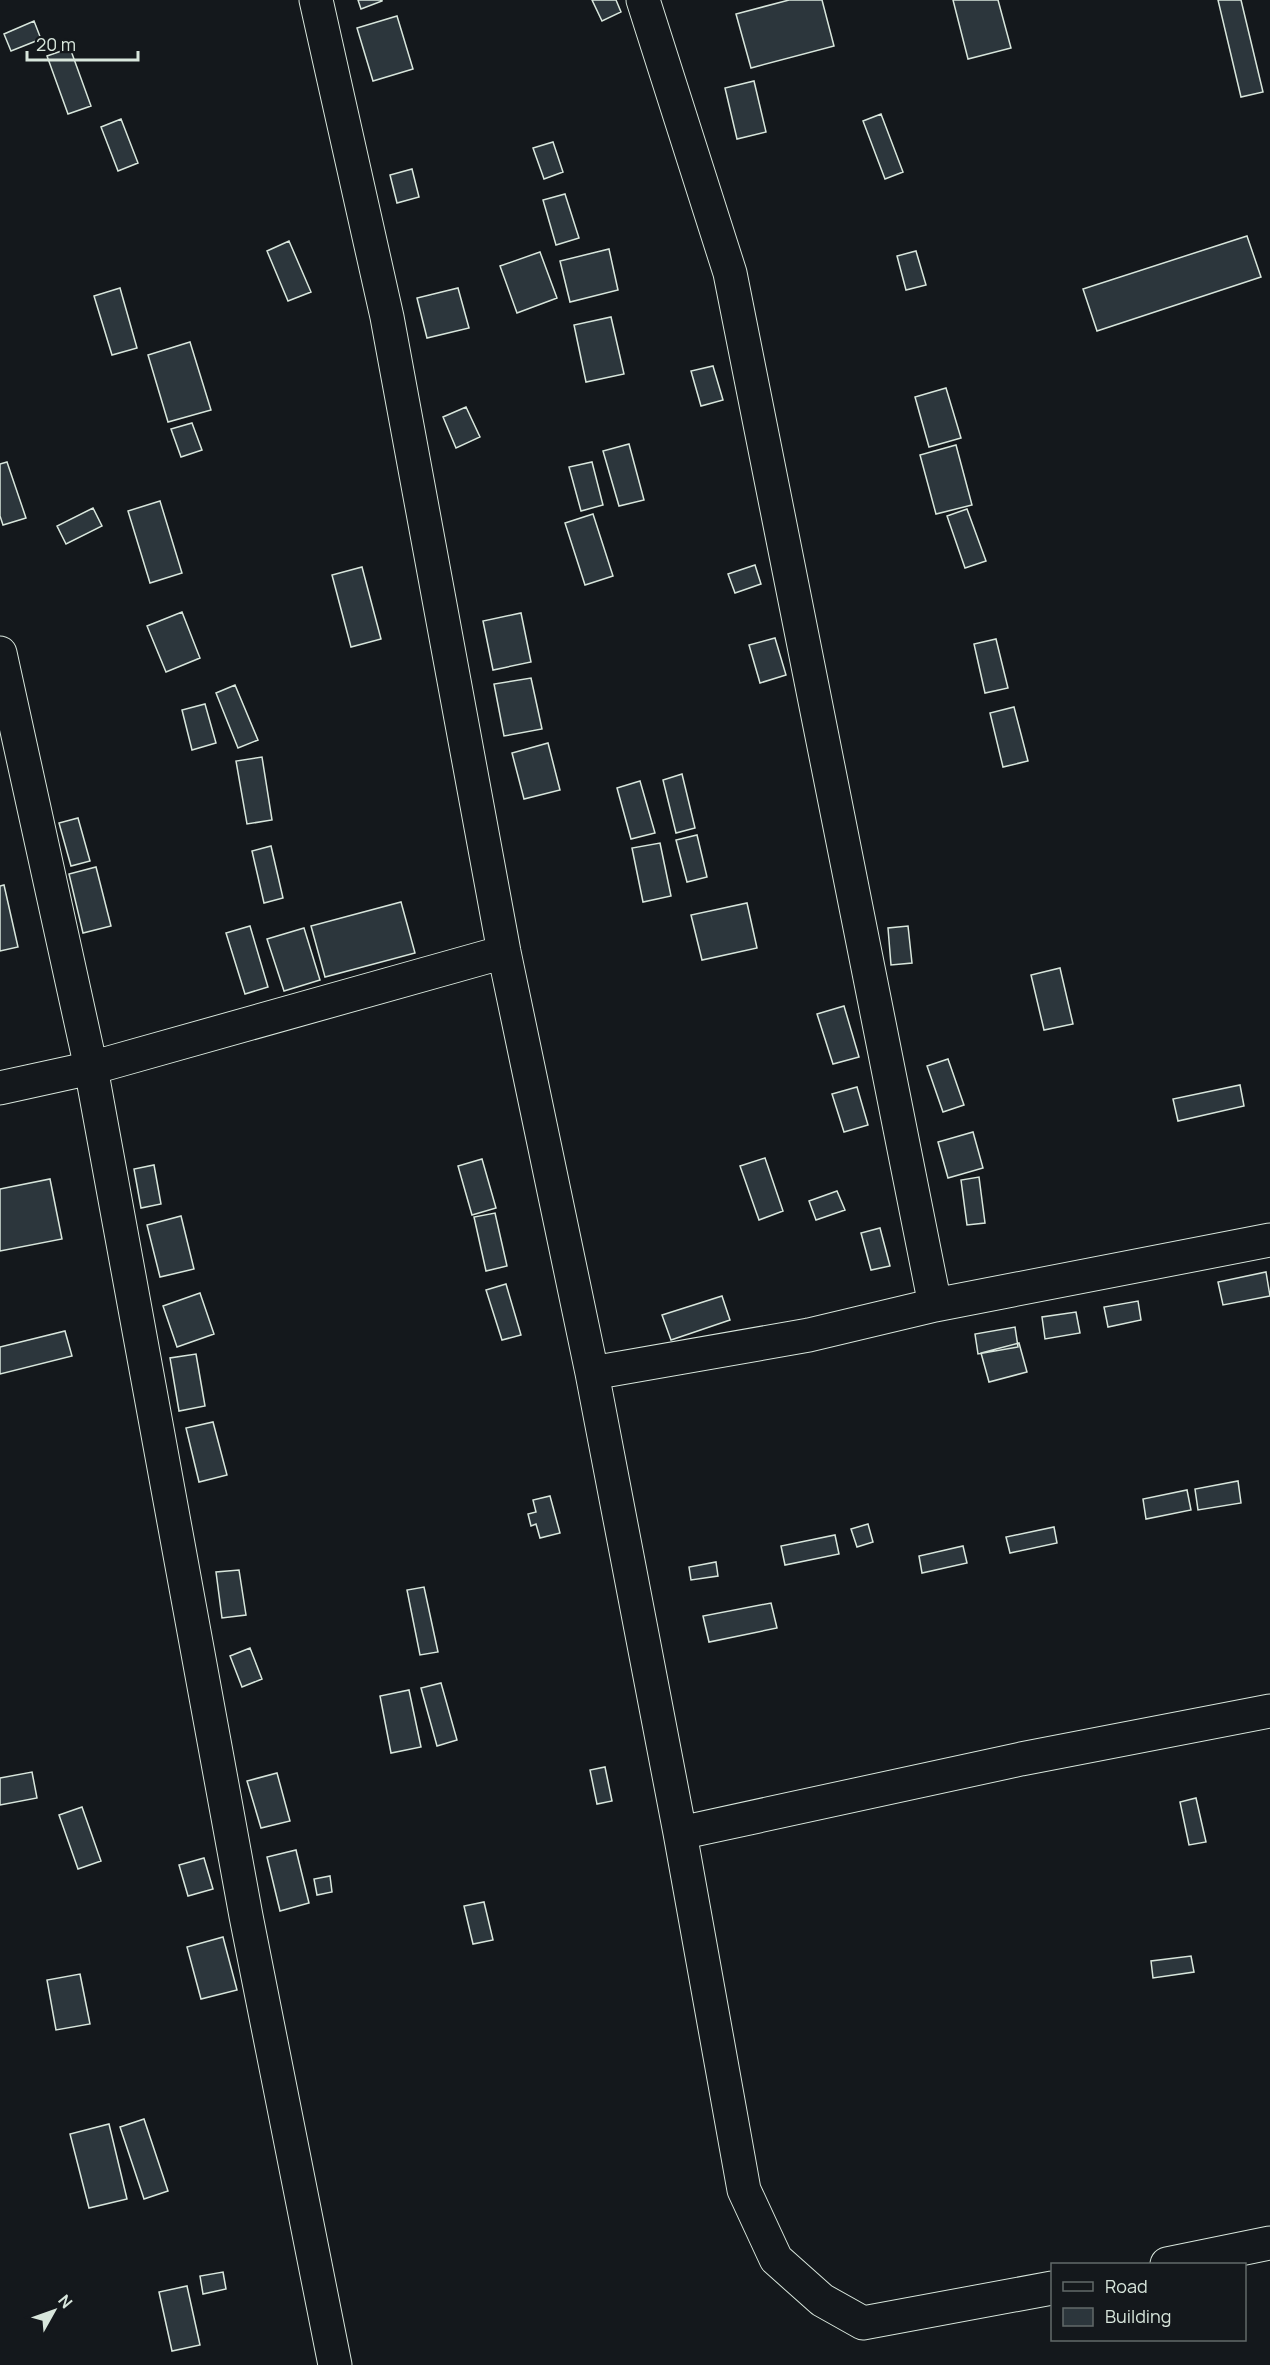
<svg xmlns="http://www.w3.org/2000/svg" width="1270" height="2365" viewBox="0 0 1270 2365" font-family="Manrope,sans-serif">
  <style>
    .building { fill: #2c363c; stroke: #d8e6dc; stroke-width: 1.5 }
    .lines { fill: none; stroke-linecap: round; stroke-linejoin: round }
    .minor-casing { stroke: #d8e6dc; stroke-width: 35 }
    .minor { stroke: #14181c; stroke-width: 33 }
  </style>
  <rect width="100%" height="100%" fill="#14181c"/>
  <path class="building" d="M358,0H382V1L361,9Z
    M592,0H616L621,12L602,21Z
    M789,0H822L834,46L751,68L736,14Z
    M953,0H998L1011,48L968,59Z
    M1218,0H1241L1263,92L1241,97Z
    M397,16L413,69L373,81L357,28Z
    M34,21L41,39L11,51L4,34Z
    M70,48L91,106L68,114L47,56Z
    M754,81L766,132L737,139L725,88Z
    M881,114L903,172L885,179L863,121Z
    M121,119L138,163L118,171L101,127Z
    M553,142L563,172L544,179L533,148Z
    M412,169L419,197L397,203L390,175Z
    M565,194L579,238L556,245L543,200Z
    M1247,236L1261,277L1097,331L1083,289Z
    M289,241L311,292L288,301L267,251Z
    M609,249L618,290L570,302L560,261Z
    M916,251L926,285L906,290L897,256Z
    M540,252L557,298L517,313L500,266Z
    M120,288L137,348L112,355L94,296Z
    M458,288L469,328L427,338L417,298Z
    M611,317L624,374L586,382L574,325Z
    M190,342L211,410L168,422L148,355Z
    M713,366L723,400L701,406L691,371Z
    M946,388L961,438L929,447L915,397Z
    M466,407L480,437L456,448L443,417Z
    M192,423L202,450L181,457L171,429Z
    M629,444L644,500L619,506L603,451Z
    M956,445L972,505L936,514L920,455Z
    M7,462L26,518L3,525L0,516V464Z
    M592,462L603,505L581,511L569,467Z
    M160,501L182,573L150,583L128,511Z
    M93,508L102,526L66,544L57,526Z
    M967,509L986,561L965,568L947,516Z
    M593,514L613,576L585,585L565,523Z
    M755,565L761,584L735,593L728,574Z
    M362,567L381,639L351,647L332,575Z
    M182,612L200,658L166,672L147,626Z
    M521,613L531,662L493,670L483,621Z
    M775,638L786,675L760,683L749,645Z
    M996,639L1008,688L985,693L974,644Z
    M531,678L542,729L504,736L494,684Z
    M235,685L258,740L238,748L216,693Z
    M205,704L216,743L192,750L182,710Z
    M1014,707L1028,761L1003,767L990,713Z
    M548,743L560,790L524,799L512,753Z
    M262,757L272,820L247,824L236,761Z
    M682,774L695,828L676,833L663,780Z
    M640,781L655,833L631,839L617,788Z
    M78,818L90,861L71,866L59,823Z
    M697,835L707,877L687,882L676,840Z
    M660,843L671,896L643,902L632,848Z
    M271,846L283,898L264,903L252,851Z
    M96,867L111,926L83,933L69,874Z
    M4,885L18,947L0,951V886Z
    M401,902L415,953L325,977L311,926Z
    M747,903L757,948L702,960L691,915Z
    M250,926L268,987L245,994L226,933Z
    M908,926L912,963L891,965L888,928Z
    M304,928L320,980L284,991L267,939Z
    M1060,968L1073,1024L1044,1030L1031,975Z
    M844,1006L859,1057L833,1064L817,1014Z
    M948,1059L964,1105L943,1112L927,1066Z
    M1240,1085L1244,1106L1178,1121L1173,1099Z
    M857,1087L868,1125L844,1132L832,1094Z
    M973,1132L983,1168L948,1178L938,1142Z
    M765,1158L783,1211L759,1220L740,1166Z
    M482,1159L496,1208L472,1215L458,1166Z
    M154,1165L161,1204L141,1208L134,1169Z
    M979,1177L985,1223L967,1225L961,1180Z
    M50,1179L62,1239L0,1251V1189Z
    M837,1191L845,1210L816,1220L809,1201Z
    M495,1213L507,1266L486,1271L474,1217Z
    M181,1216L194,1269L160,1277L147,1225Z
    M880,1228L890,1266L871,1270L861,1233Z
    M1266,1272L1270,1296L1223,1305L1218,1282Z
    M506,1284L521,1335L502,1340L486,1290Z
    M200,1293L214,1334L177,1347L163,1306Z
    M722,1296L730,1320L671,1340L662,1315Z
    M1138,1301L1141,1320L1108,1327L1104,1307Z
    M1076,1312L1080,1333L1045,1339L1042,1317Z
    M1015,1327L1018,1347L978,1354L975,1334Z
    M65,1331L72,1356L0,1374V1347Z
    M1019,1343L1027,1372L989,1382L981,1353Z
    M196,1354L205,1406L179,1411L170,1358Z
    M213,1422L227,1475L199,1482L186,1428Z
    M1238,1481L1241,1503L1198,1510L1195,1489Z
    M1187,1490L1191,1510L1146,1519L1143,1499Z
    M550,1496L560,1533L540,1538L536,1524L531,1526L528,1514L536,1512L533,1500Z
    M868,1524L873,1542L857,1547L851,1529Z
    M1054,1527L1057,1543L1010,1553L1006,1537Z
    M835,1535L839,1554L785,1565L781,1546Z
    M963,1546L967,1563L922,1573L919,1556Z
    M716,1562L718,1576L691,1580L689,1567Z
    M239,1570L246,1615L222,1618L216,1572Z
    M424,1587L438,1652L420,1655L407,1590Z
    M771,1603L777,1628L709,1642L703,1616Z
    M250,1648L262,1679L242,1687L230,1656Z
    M441,1683L457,1740L437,1746L421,1688Z
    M409,1690L421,1747L391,1753L380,1696Z
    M605,1767L612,1801L597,1804L590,1770Z
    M32,1772L37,1798L0,1805V1778Z
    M277,1773L290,1821L261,1828L247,1781Z
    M1196,1798L1206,1842L1189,1845L1180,1802Z
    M82,1807L101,1861L78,1869L59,1815Z
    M296,1850L309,1903L280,1911L267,1857Z
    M204,1858L213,1889L188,1896L179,1865Z
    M330,1876L332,1892L317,1895L314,1879Z
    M484,1902L493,1940L473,1944L464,1906Z
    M223,1937L237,1990L201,1999L187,1947Z
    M1191,1956L1194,1972L1153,1978L1151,1961Z
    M80,1974L90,2024L56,2030L47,1980Z
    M144,2119L168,2191L144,2199L120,2127Z
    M109,2124L127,2199L89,2208L70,2134Z
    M223,2272L226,2289L203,2294L200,2276Z
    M187,2286L200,2345L172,2351L159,2292Z"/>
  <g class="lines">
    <defs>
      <path id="minor" d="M316,0L387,317L504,952L592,1373L680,1833L744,2190L776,2259L822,2300L863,2323L1052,2288
        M643,0L730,273L935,1305L1270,1240
        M0,653L91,1068L246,1916L335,2365
        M0,1088L91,1068L504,952
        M592,1373L809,1335L935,1305
        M680,1833L1021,1759L1270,1711
        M1167,2264L1270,2243"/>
    </defs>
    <use href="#minor" class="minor-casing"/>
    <use href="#minor" class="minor"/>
  </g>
  <rect x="1051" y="2263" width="195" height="78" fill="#14181c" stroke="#626a69" stroke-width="1.5"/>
  <rect x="1063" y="2282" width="30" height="9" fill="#14181c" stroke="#626a69" stroke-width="1.5"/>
  <text x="1105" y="2293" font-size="18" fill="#d8e6dc">Road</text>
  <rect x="1063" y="2308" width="30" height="18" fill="#2c363c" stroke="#626a69" stroke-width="1.5"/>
  <text x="1105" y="2323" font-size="18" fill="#d8e6dc">Building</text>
  <g transform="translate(54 2311) rotate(50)" stroke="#14181c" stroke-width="4.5" paint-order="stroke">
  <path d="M0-4.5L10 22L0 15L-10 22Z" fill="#d8e6dc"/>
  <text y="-9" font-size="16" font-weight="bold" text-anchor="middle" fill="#d8e6dc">N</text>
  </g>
  <path d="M27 51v9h111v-9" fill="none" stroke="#d8e6dc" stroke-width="3"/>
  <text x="36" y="51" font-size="18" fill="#d8e6dc" stroke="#14181c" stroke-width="4.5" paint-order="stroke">20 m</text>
</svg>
